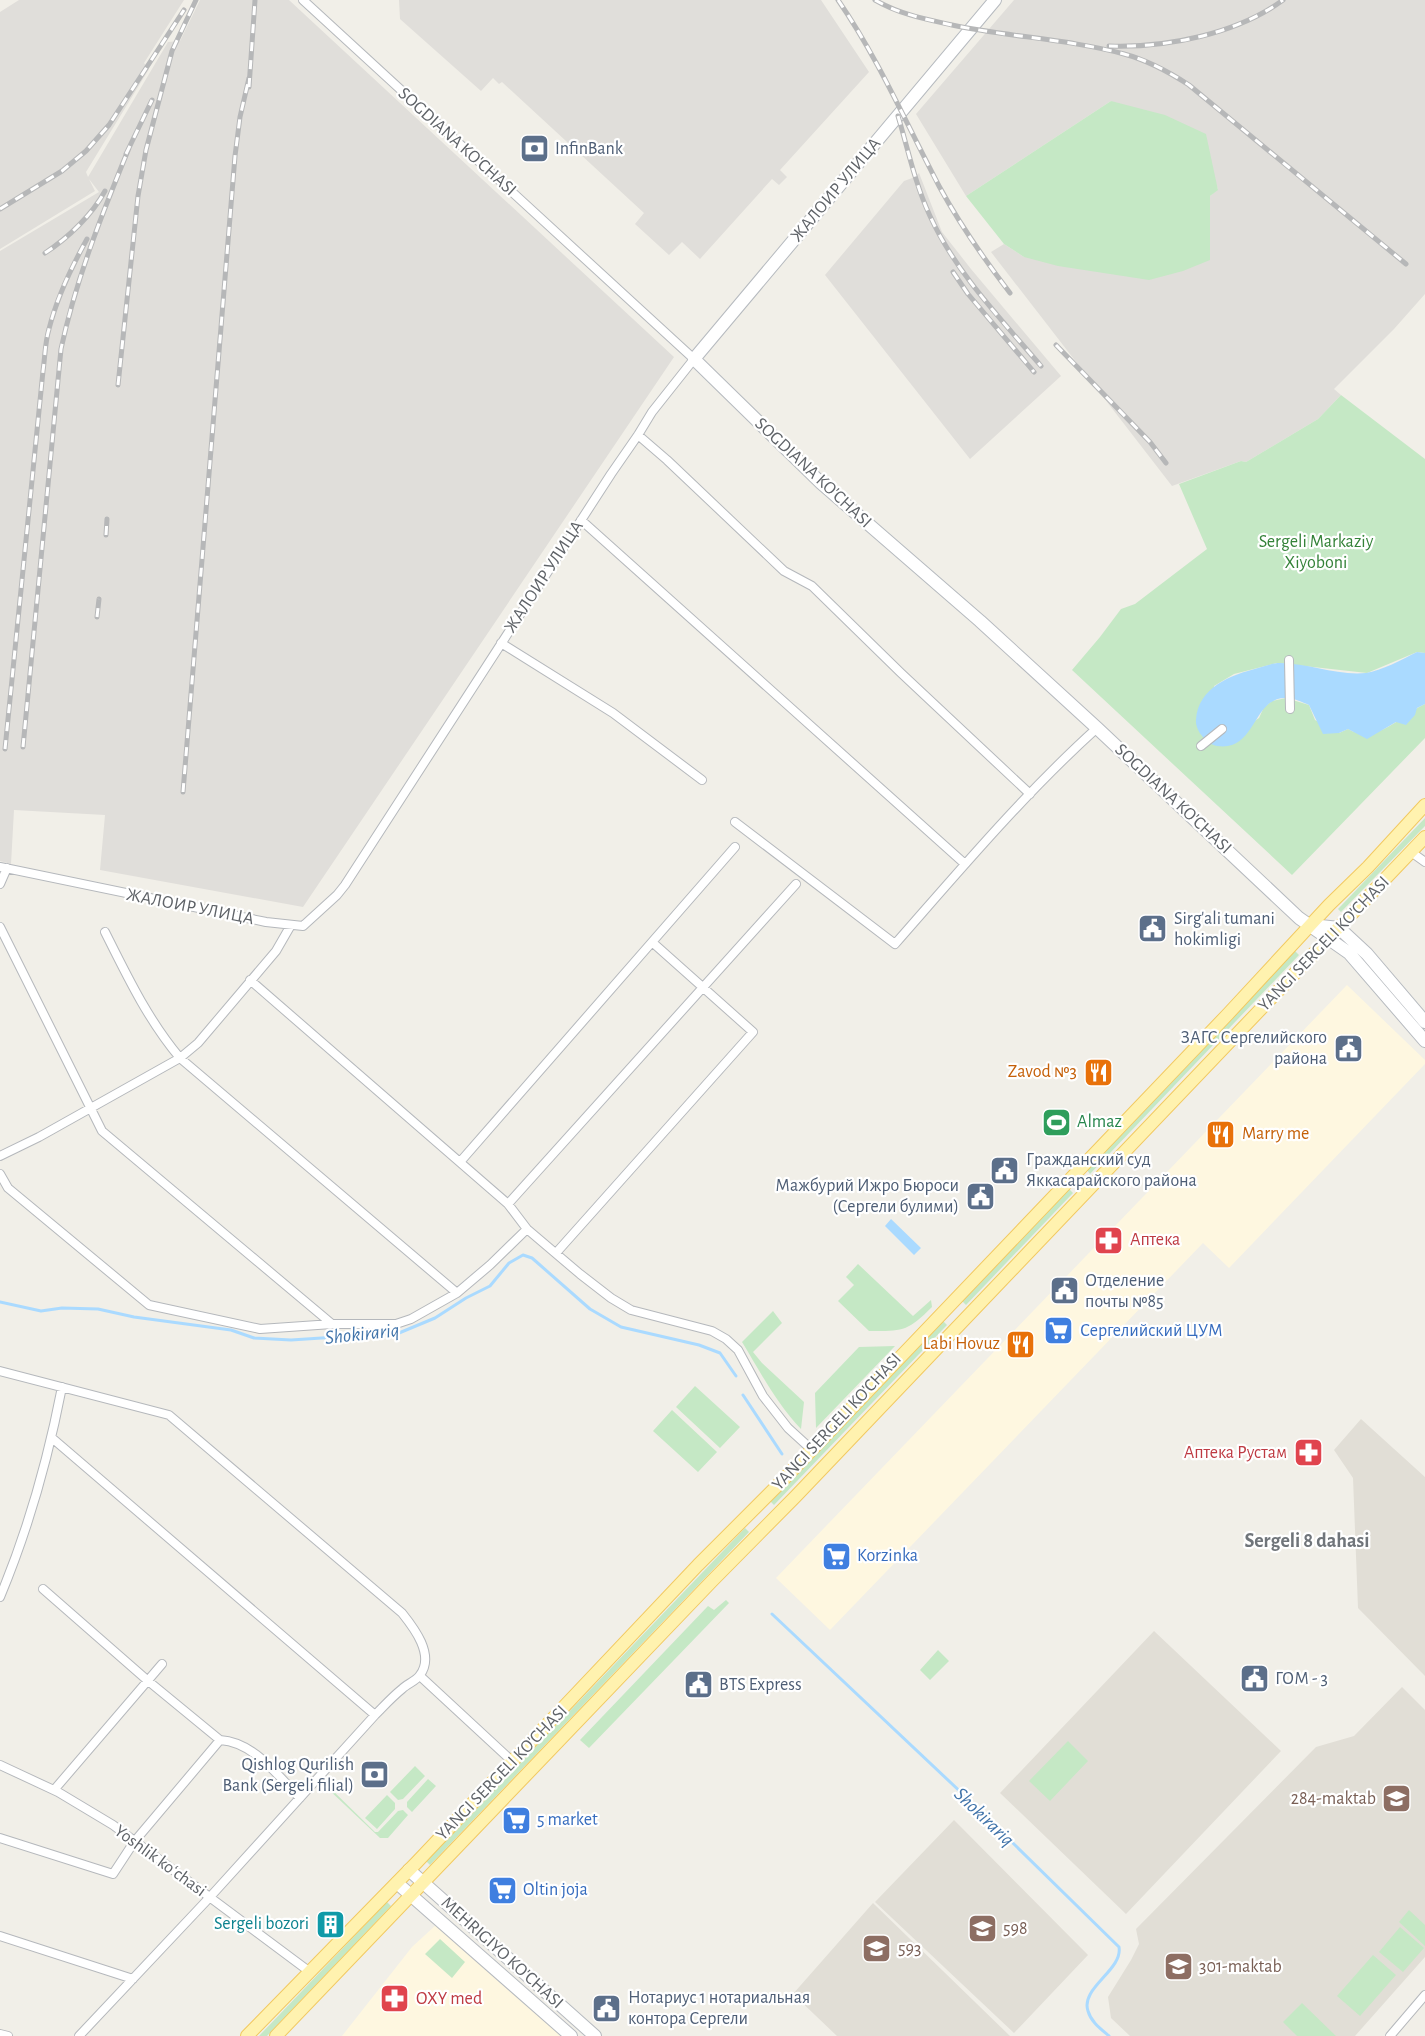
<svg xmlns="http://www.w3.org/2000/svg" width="1425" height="2036" viewBox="0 0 1425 2036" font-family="'Alegreya Sans',sans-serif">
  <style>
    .commercial { fill: #fef7e0 }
    .industrial { fill: #e0deda }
    .education { fill: #e1ded6 }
    .green { fill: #c5e8c5 }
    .water { fill: #aadaff }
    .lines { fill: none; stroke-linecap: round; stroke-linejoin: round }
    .stream { stroke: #aadaff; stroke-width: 3 }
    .street-casing { stroke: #b5b8bc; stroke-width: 10 }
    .secondary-casing { stroke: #b6babf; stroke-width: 14 }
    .primary-casing { stroke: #f2c960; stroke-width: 14 }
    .street { stroke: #fff; stroke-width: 8 }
    .secondary { stroke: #fff; stroke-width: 12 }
    .primary { stroke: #fff2af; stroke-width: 12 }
    .rail-casing { stroke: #b6b7b8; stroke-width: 5 }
    .rail { stroke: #fff; stroke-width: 3; stroke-dasharray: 9; stroke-linecap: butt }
    .labels { text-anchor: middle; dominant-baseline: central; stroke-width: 4.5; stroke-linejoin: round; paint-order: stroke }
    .street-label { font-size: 18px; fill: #5f6368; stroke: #fff }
    .service-label { font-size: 18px; fill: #4e5e75; stroke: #fff; text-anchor: start }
    .park-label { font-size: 18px; fill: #348238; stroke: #fff }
    .food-label { font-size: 18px; fill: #c56008; stroke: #fff; text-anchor: end }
    .leisure-label { font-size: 18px; fill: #27864d; stroke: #fff; text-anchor: start }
    .health-label { font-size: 18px; fill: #be3a42; stroke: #fff; text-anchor: start }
    .shop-label { font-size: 18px; fill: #366cbe; stroke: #fff; text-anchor: start }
    .education-label { font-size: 18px; fill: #785e54; stroke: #fff; text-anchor: start }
    .culture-label { font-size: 18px; fill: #0d838f; stroke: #fff; text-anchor: end }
    .water-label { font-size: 20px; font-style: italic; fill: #4174aa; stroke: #fff }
    .neighbourhood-label { font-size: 20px; font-weight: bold; fill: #70757a; stroke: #fff }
  </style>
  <rect width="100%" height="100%" fill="#f1efe8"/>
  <path class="commercial" d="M1347,985L1425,1060V1064L1229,1268L1203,1243L830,1630L776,1578Z
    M437,1924L578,2036H342L412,1947Z"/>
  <path class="industrial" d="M19,0H184L144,63L149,69L86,172L88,177L168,42L180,41L200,0H289L674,357L303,907L100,870L105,815L14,810L11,864L0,861V251L99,192L89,179L95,191L0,249V12Z
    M399,0H821L869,72L780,170L787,177L779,185L772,179L700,259L682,242L669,255L635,224L644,213L502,82L499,84L493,78L481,91L400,19Z
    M1014,0H1425V294L1394,329L1334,389L1341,395L1318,419L1246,462L1241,461L1172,486L991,252L1004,244L1024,257L1210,196L1218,189L1214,179L1111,101L966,196L916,114Z
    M919,173L942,232L971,269L1061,376L970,459L825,275L904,181L915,177Z"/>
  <path class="education" d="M1361,1419L1425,1477V1676L1358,1608L1353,1478L1334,1450Z
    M1154,1631L1281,1751L1126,1914L1000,1793Z
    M1402,1687L1425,1710V1957L1355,2036H1130L1111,2018L1108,1997L1131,1960L1139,1944L1136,1929L1316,1747L1354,1736Z
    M954,1820L1088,1955L1014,2033L875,1902Z
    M873,1903L1010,2036H837L793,1994Z"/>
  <path class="green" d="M1111,101L1165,115L1206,134L1218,190L1210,196V260L1183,271L1149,280L1058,266L1024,257L1004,244L966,196Z
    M1341,395L1425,459V653L1417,652L1367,673L1277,663L1234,674L1214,686L1217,746L1259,718L1264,707L1272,701L1286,698L1309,705L1315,720L1339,733L1348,729C1376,746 1401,715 1425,704V738L1292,875L1072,670L1100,637L1121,609L1135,604L1207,549L1179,484L1241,461L1246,462L1318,419Z
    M1425,818V826L1341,912L1338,909Z
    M1295,951L1299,955L1090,1174L1087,1170Z
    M1069,1189L1073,1193L966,1305L962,1301Z
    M858,1264L913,1316L931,1300L932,1307C907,1332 903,1331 869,1331L838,1301L854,1285L846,1277Z
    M773,1311L782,1323L753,1352L762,1363L804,1402L801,1429C776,1403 761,1373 742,1342Z
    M943,1321L947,1325L774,1505L770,1501Z
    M895,1346L816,1428L815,1393L859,1347Z
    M695,1386L740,1427L720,1448L676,1407Z
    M672,1410L717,1452L698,1472L653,1431Z
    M745,1528L749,1532L430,1865L426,1861Z
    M726,1600L729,1603L589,1748L580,1740L708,1606L714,1610Z
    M938,1650L949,1661L930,1680L920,1670Z
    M1068,1741L1088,1761L1050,1801L1029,1781Z
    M415,1766L425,1776L403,1799L398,1800L390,1792Z
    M428,1779L436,1786L412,1812L407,1807V1802Z
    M329,1787L375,1832H378L398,1811L403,1810L408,1815L388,1838H380L327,1788Z
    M387,1795L395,1803V1809L377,1829L365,1818Z
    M387,1902L391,1906L267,2036H259Z
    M1409,1910L1425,1925V1946L1399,1922Z
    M1400,1927L1424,1948L1403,1972L1379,1952Z
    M440,1939L465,1962L452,1978L425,1954Z
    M1373,1955L1396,1975L1360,2016L1337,1996Z
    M1302,2003L1336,2036H1297L1283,2022Z"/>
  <path class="water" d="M1417,652L1425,653V704L1417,708L1415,715L1406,725L1396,722L1367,739L1348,729L1339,733L1323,734L1309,705C1302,702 1294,698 1287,698C1252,696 1257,752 1217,746C1206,744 1195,730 1196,720C1198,687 1231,675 1258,668C1265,666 1272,663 1280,663C1308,663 1338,676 1366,673C1381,671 1403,659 1417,652Z
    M891,1219L921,1248L914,1255L885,1226Z"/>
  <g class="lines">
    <path class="stream" d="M0,1302L41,1311L62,1308L98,1309L134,1317L231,1330L254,1338L291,1340L383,1334L399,1333L435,1318L466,1298L490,1286L509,1263L523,1255L532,1258L590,1309L621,1327L699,1345L720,1353L736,1376
      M743,1395L782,1454
      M772,1614L967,1798L1119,1947C1123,1970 1080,1988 1088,2011C1091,2022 1101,2029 1109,2036"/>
    <defs>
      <path id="street" d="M638,435L667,460L784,571L812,586L901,673L1030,794
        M581,520L965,864
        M501,643L613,713L702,780
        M1289,660L1290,709
        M1201,746L1222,729
        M735,822L895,944C960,870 1024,794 1097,728
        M1411,852L1425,862
        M0,867L266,922L303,926L337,895L345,885L611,474L638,435L652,412L694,359L303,0
        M0,884L7,868
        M0,927L102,1131L332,1324H396L411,1319L457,1293L490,1265L527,1229
        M105,932C127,976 148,1020 180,1058L457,1293
        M250,980L508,1204L527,1229L580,1274L611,1298L631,1310L712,1331L726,1339L738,1350L763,1396L788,1428L811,1449
        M0,1156L39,1137L180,1058L198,1043L276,951L291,925
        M460,1162L735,847
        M0,1174L8,1188L149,1305L260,1329L332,1324
        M508,1204L796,884
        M556,1253L753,1032L652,942
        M0,1371L169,1415L402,1613C414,1628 435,1655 420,1675C416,1681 407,1684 402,1689C392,1697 384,1706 375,1715L210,1897L79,2036
        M52,1438L375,1715
        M43,1589L147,1680L220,1740C254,1742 277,1775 300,1798
        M0,1597C28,1530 48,1459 62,1387
        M420,1676L513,1762
        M0,1765L58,1792L113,1825L310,1972
        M54,1790L162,1664
        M0,1838L113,1874L134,1842L220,1740
        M0,1936L133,1979
        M0,2034L8,2036
        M1390,2036L1425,1995"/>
      <path id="secondary" d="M995,0L694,359L821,483L980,621L1097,728L1299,918L1349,953L1425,1041
        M1311,925L1339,928L1367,954L1425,1022
        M409,1870L595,2036
        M397,1883L571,2036"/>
      <path id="primary" d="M247,2036L417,1862L698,1565L782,1481L1228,1014L1329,905L1368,867L1425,805
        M276,2036L712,1581L796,1496L1425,837"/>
    </defs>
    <use href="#street" class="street-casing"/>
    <use href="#secondary" class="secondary-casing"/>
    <use href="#primary" class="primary-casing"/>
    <use href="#street" class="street"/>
    <use href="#secondary" class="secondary"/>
    <use href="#primary" class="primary"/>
    <defs>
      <path id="rail" d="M838,0C878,58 906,123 939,186C959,223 984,259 1010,293
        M875,0C899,14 925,19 952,25C1009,37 1068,39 1124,54C1147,60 1169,72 1189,85L1406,264
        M1109,46C1166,48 1237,34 1283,0
        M249,87L255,0
        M898,116C908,149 915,184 930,216C956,273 1001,319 1041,366
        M126,154L152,100
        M0,209L62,171L86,151L109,125L184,10
        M45,253C68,238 92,215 105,191
        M953,272L968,294L1034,372
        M1056,345L1150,442L1166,463
        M118,385L138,196L146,150L172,51L196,0
        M106,535L107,519
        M97,617L99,599
        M23,747L61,349C76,279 102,214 129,148
        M5,749L43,371C45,357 45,342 49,329C57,297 71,268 87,239
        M183,792L235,156L240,117L249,78"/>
    </defs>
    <use href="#rail" class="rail-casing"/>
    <use href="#rail" class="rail"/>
  </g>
  <defs>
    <symbol id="bank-square" viewBox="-11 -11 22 22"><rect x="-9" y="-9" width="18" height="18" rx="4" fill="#5c6f8a" stroke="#fff"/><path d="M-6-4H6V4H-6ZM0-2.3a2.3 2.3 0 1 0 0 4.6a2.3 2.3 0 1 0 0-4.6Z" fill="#fff"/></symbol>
    <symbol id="civic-square" viewBox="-11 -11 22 22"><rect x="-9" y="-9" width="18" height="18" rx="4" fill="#5c6f8a" stroke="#fff"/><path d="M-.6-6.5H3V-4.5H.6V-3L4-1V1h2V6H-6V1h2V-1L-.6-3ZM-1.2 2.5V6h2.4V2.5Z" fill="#fff"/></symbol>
    <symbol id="restaurant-square" viewBox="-11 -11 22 22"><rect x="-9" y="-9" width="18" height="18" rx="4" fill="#e8710a" stroke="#fff"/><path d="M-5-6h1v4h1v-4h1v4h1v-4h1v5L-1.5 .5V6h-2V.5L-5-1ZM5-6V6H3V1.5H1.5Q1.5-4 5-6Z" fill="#fff"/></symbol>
    <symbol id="stadium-square" viewBox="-11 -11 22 22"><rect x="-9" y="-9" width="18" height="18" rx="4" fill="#2e9e5b" stroke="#fff"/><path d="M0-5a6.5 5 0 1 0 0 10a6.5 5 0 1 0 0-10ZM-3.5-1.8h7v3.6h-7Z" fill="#fff"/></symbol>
    <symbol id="pharmacy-square" viewBox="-11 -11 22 22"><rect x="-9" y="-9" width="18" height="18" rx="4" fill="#e0444e" stroke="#fff"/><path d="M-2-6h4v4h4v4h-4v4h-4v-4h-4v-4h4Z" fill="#fff"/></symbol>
    <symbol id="supermarket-square" viewBox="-11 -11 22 22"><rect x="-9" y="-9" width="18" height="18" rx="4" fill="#3f7fe0" stroke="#fff"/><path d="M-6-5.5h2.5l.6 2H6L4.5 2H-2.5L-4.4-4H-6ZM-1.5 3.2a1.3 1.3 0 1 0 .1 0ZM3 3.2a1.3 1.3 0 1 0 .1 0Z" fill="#fff"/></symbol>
    <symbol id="school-square" viewBox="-11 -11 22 22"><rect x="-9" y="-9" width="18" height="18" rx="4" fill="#8d6e63" stroke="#fff"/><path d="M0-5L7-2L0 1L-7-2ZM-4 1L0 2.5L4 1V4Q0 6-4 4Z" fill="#fff"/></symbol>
    <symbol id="building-square" viewBox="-11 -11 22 22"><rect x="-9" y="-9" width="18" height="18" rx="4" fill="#0f9aa8" stroke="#fff"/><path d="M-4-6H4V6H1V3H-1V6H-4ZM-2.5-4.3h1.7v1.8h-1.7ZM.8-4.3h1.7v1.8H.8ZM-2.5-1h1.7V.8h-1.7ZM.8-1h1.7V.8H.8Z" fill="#fff"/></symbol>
  </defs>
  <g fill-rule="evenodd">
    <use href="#bank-square" x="518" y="132" width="33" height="33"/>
    <use href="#civic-square" x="1136" y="912" width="33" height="33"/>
    <use href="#civic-square" x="1332" y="1032" width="33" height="33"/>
    <use href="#restaurant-square" x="1082" y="1056" width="33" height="33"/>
    <use href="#stadium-square" x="1040" y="1106" width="33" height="33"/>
    <use href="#restaurant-square" x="1204" y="1118" width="33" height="33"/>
    <use href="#civic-square" x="988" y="1154" width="33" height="33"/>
    <use href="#civic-square" x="964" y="1180" width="33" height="33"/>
    <use href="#pharmacy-square" x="1092" y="1224" width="33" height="33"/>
    <use href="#civic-square" x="1048" y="1274" width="33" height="33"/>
    <use href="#supermarket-square" x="1042" y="1314" width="33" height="33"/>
    <use href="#restaurant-square" x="1004" y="1328" width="33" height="33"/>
    <use href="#pharmacy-square" x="1292" y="1436" width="33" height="33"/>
    <use href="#supermarket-square" x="820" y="1540" width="33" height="33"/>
    <use href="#civic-square" x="1238" y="1662" width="33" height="33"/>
    <use href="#civic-square" x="682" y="1668" width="33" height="33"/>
    <use href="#bank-square" x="358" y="1758" width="33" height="33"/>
    <use href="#school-square" x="1380" y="1782" width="33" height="33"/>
    <use href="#supermarket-square" x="500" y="1804" width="33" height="33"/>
    <use href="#supermarket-square" x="486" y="1874" width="33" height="33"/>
    <use href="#building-square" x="314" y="1908" width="33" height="33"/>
    <use href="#school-square" x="966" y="1912" width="33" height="33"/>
    <use href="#school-square" x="860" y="1932" width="33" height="33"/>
    <use href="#school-square" x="1162" y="1950" width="33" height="33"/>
    <use href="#pharmacy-square" x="378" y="1982" width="33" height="33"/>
    <use href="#civic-square" x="590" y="1992" width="33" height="33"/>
  </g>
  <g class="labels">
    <g class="street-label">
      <text transform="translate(457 142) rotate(42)">SOGDIANA KO'CHASI</text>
      <text transform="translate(836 190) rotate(-50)">ЖАЛОИР УЛИЦА</text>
      <text transform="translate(813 473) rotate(43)">SOGDIANA KO'CHASI</text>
      <text transform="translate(544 577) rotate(-57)">ЖАЛОИР УЛИЦА</text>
      <text transform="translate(1173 799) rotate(43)">SOGDIANA KO'CHASI</text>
      <text transform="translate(190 907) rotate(11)">ЖАЛОИР УЛИЦА</text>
      <text transform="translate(1324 944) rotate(-46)">YANGI SERGELI KO'CHASI</text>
      <text transform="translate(837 1422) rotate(-47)">YANGI SERGELI KO'CHASI</text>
      <text transform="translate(502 1773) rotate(-46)">YANGI SERGELI KO'CHASI</text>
      <text transform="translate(160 1861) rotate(36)">Yoshlik koʻchasi</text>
      <text transform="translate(502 1953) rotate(42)">MEHRIGIYO KO'CHASI</text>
    </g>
    <g class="service-label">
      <text x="555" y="149">InfinBank</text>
      <text x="1174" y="919">Sirg'ali tumani<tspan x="1174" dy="21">hokimligi</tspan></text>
      <text x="1327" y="1038" text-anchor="end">ЗАГС Сергелийского<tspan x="1327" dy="21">района</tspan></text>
      <text x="1026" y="1160">Гражданский суд<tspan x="1026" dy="21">Яккасарайского района</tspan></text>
      <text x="959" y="1186" text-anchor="end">Мажбурий Ижро Бюроси<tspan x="959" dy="21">(Сергели булими)</tspan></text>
      <text x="1085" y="1281">Отделение<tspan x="1085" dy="21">почты №85</tspan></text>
      <text x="1275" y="1679">ГОМ - 3</text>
      <text x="719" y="1685">BTS Express</text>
      <text x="354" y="1765" text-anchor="end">Qishlog Qurilish<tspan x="354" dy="21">Bank (Sergeli filial)</tspan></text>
      <text x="628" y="1998">Нотариус 1 нотариальная<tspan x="628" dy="21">контора Сергели</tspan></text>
    </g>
    <g class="park-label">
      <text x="1316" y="542">Sergeli Markaziy<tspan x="1316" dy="21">Xiyoboni</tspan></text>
    </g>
    <g class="food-label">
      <text x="1077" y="1072">Zavod №3</text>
      <text x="1242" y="1134" text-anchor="start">Marry me</text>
      <text x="1000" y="1344">Labi Hovuz</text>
    </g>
    <g class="leisure-label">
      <text x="1077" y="1122">Almaz</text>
    </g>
    <g class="health-label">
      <text x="1130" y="1240">Аптека</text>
      <text x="1287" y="1453" text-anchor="end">Аптека Рустам</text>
      <text x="416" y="1999">OXY med</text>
    </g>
    <g class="shop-label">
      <text x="1080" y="1331">Сергелийский ЦУМ</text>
      <text x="857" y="1556">Korzinka</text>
      <text x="537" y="1820">5 market</text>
      <text x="523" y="1890">Oltin joja</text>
    </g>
    <g class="education-label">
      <text x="1376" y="1799" text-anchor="end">284-maktab</text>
      <text x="1003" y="1929">598</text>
      <text x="898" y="1949">593</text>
      <text x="1199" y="1967">301-maktab</text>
    </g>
    <g class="culture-label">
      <text x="309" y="1924">Sergeli bozori</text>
    </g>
    <g class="water-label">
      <text transform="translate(362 1334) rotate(-6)">Shokirariq</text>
      <text transform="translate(984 1817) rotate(44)">Shokirariq</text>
    </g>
    <g class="neighbourhood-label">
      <text x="1307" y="1541">Sergeli 8 dahasi</text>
    </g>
  </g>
</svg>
